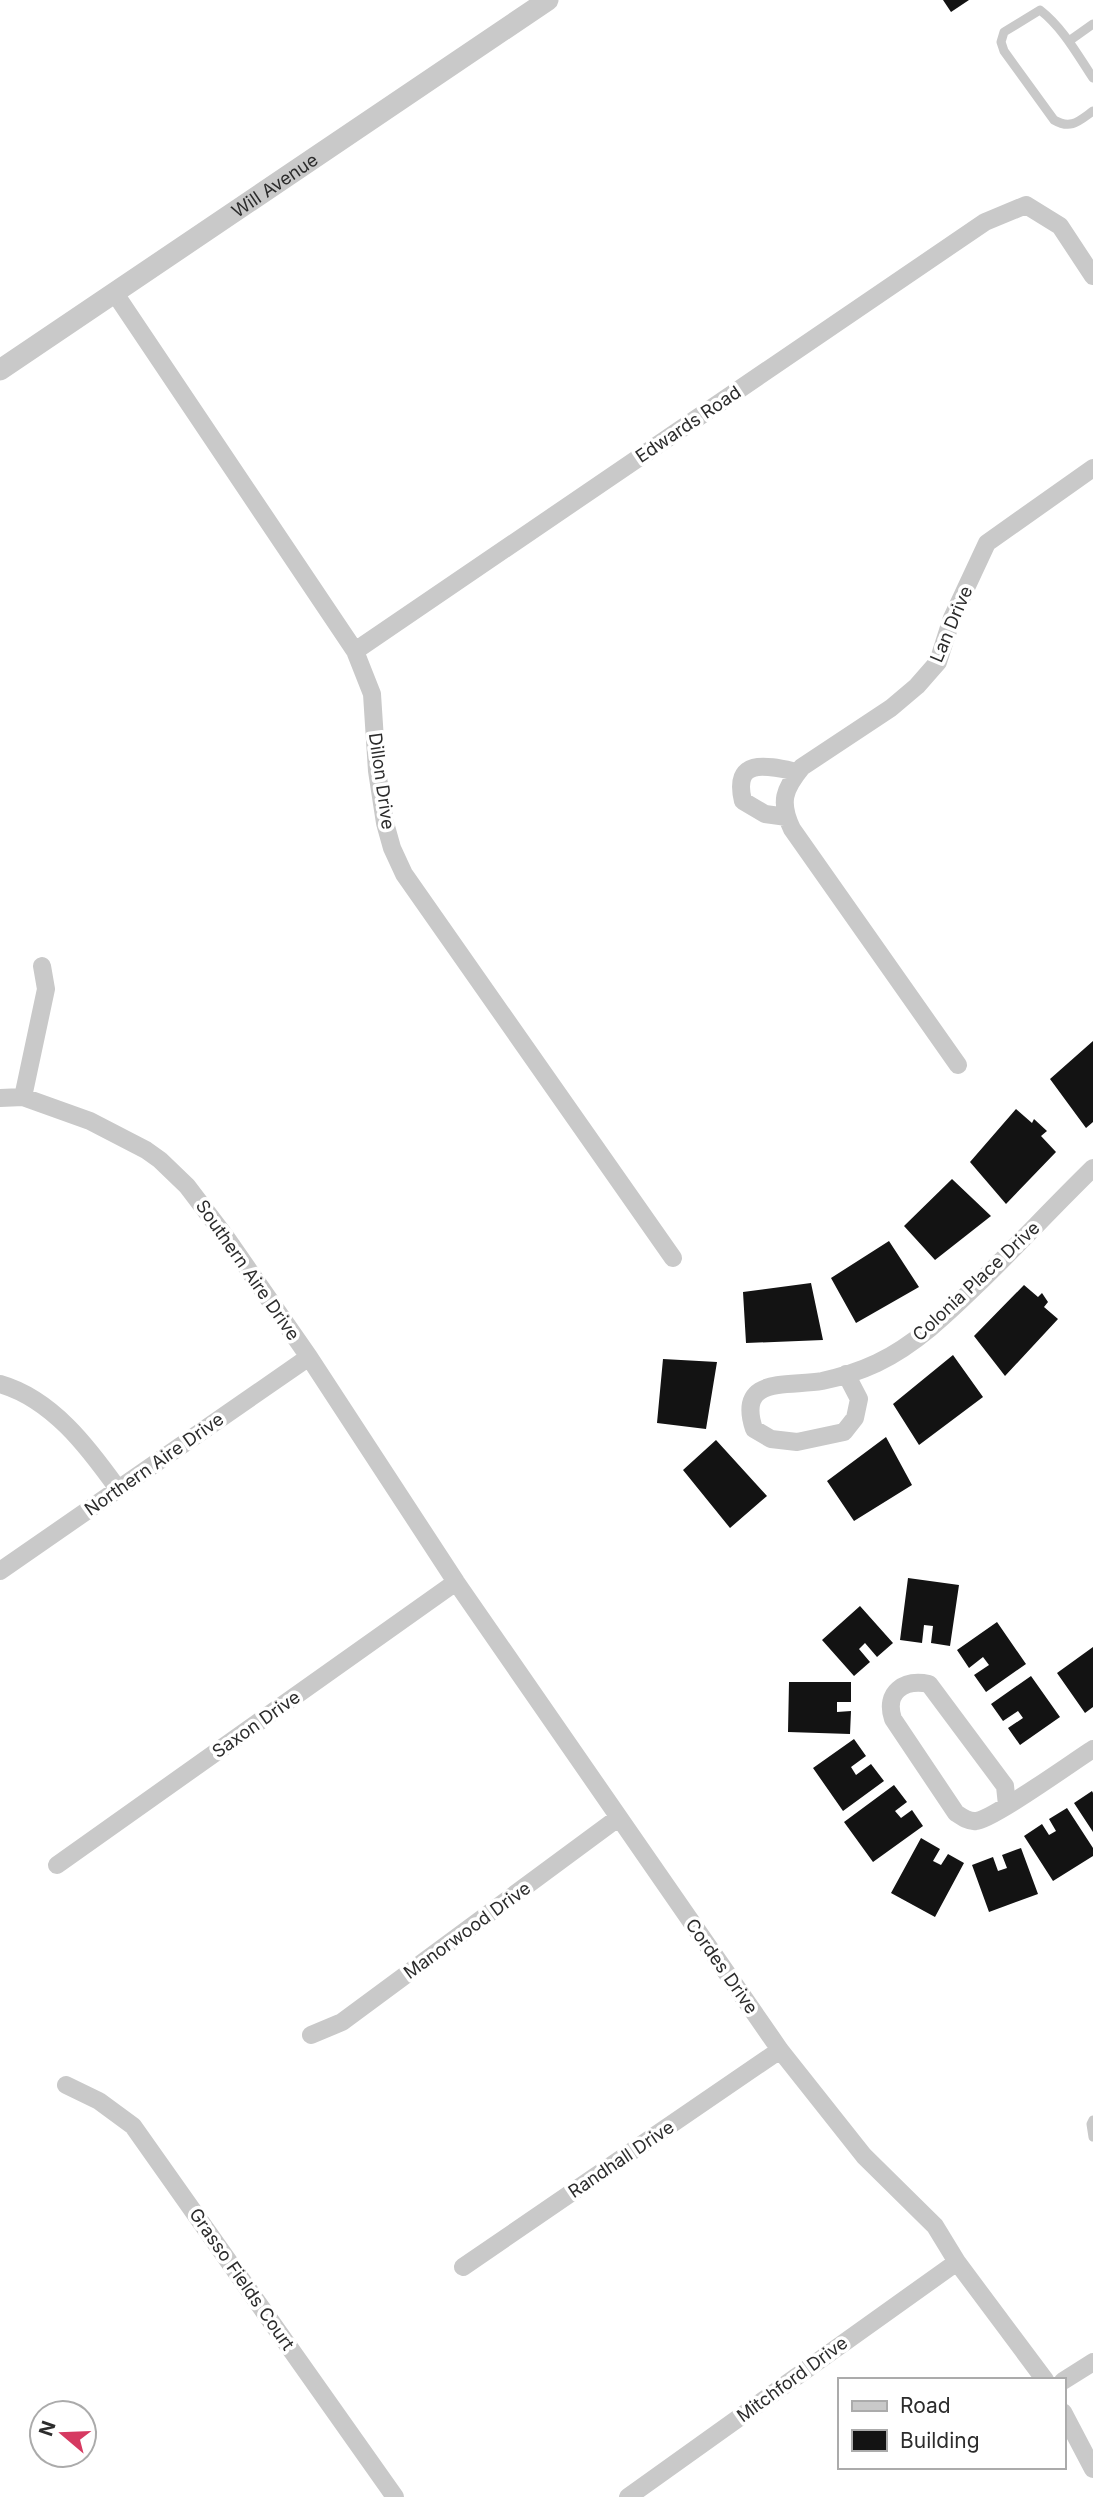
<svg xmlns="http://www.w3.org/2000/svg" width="1093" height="2497" viewBox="0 0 1093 2497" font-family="Inter,sans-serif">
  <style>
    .building { fill: #131313 }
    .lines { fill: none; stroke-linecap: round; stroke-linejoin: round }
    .service { stroke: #c9c9c9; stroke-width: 9 }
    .minor { stroke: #c9c9c9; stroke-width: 18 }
    .tertiary { stroke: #c9c9c9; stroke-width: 21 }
    .labels { text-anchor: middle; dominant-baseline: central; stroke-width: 7; stroke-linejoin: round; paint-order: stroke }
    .street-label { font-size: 18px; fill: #2c2c2c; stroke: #fff }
  </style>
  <rect width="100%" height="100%" fill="#fff"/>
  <path class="building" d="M943,0H969L951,12Z
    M1093,1041V1122L1086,1128L1050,1079Z
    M1016,1109L1032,1123L1034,1119L1047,1131L1041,1136L1056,1152L1006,1204L970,1162Z
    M952,1179L991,1216L935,1260L904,1226Z
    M889,1241L919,1287L856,1323L831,1278Z
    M811,1283L823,1340L746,1343L743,1292Z
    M1024,1285L1038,1297L1042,1293L1048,1302L1044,1307L1058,1319L1005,1376L974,1336Z
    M953,1355L983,1397L919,1445L893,1404Z
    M663,1359L717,1362L706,1429L657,1423Z
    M886,1437L912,1485L854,1521L827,1481Z
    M716,1440L767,1496L730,1528L683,1470Z
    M908,1578L959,1585L950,1646L931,1643L933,1626L924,1625L922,1643L900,1640Z
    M860,1606L893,1643L877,1657L865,1643L859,1649L870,1662L854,1676L822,1640Z
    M997,1622L1026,1664L986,1692L974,1675L989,1665L983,1657L969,1668L957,1650Z
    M1093,1647V1707L1085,1713L1057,1673Z
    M1031,1676L1060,1717L1020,1745L1008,1728L1023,1718L1018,1711L1003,1721L991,1704Z
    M789,1682H851V1702H837V1712L851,1711L850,1734L788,1732Z
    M854,1739L866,1756L851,1767L856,1775L871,1764L884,1781L843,1811L813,1768Z
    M894,1785L907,1802L895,1811L901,1818L912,1810L923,1826L873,1862L844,1822Z
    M1092,1791L1093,1793V1832L1074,1803Z
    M1067,1808L1093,1848V1856L1053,1881L1024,1836L1042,1824L1049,1835L1056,1831L1049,1819Z
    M921,1838L940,1849L933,1861L941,1865L948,1854L964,1863L935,1917L891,1893Z
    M1021,1848L1038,1894L989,1912L972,1865L993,1857L998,1871L1007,1868L1002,1855Z"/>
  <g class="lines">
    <path class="service" d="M1069,41L1093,24
      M1093,78C1077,54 1063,28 1040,10L1004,32L1001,42L1004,51L1054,120C1071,130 1079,121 1093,111
      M1093,2120L1091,2124L1093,2137"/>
    <path class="minor" d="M114,292L355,651L372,694L377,771L385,823L392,848L404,874L673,1258
      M355,651L985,222L1026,205L1060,226L1093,276
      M787,817L765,814L743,801C732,756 769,766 797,772
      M958,1065L792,829C779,802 784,789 802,767L891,708L917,686L938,662L952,618L987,543L1093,468
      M23,1097L46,989L42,966
      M0,1098L23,1097L90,1121L146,1150L160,1160L187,1186L225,1236L309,1357L456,1582L780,2050L864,2156L935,2226L957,2262L1045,2380
      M846,1374L859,1399L855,1418L844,1432L797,1442L771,1439L754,1429C736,1375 789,1387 822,1381C841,1377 860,1371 877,1363C917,1344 950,1311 981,1281C1019,1244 1055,1205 1093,1168
      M0,1384C52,1399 88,1447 118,1489
      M0,1571L309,1357
      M1007,1805L1005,1786L929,1684C904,1679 884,1692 893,1719L956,1813C962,1817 969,1822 976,1821C992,1820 1074,1761 1093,1749
      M57,1865L456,1582
      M311,2035L342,2022L618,1818
      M66,2085L99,2101L133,2126L395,2497
      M463,2267L780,2050
      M1063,2381L1093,2362
      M1063,2412L1093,2469
      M628,2497L957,2262"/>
    <path class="tertiary" id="s1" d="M0,370L548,0"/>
  </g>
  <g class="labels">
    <g class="street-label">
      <text stroke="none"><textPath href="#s1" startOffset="331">Will Avenue</textPath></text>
      <text transform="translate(688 424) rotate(-34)">Edwards Road</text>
      <text transform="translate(951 624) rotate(-67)">Lan Drive</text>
      <text transform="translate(382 781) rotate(82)">Dillon Drive</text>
      <text transform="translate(248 1270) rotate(55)">Southern Aire Drive</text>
      <text transform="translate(976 1281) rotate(-43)">Colonia Place Drive</text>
      <text transform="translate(154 1464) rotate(-35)">Northern Aire Drive</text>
      <text transform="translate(256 1724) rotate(-35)">Saxon Drive</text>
      <text transform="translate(467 1930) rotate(-36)">Manorwood Drive</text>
      <text transform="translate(722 1966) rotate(55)">Cordes Drive</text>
      <text transform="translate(621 2159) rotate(-34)">Randhall Drive</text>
      <text transform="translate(242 2279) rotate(55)">Grasso Fields Court</text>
      <text transform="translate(792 2379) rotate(-36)">Mitchford Drive</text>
    </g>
  </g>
  <rect x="838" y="2378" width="228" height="91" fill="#ffffff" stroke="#ababab" stroke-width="2"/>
  <rect x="852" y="2401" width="35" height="10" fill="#c9c9c9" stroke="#ababab" stroke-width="2"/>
  <text x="900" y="2413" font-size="21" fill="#2c2c2c">Road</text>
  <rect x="852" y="2430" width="35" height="21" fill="#131313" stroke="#ababab" stroke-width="2"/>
  <text x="900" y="2448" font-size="21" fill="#2c2c2c">Building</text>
  <g transform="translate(63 2434) rotate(289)"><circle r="33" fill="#ffffff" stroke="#ababab" stroke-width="2"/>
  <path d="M0-5L12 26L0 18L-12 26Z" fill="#d63a61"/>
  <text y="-10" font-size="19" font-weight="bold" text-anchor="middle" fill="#2c2c2c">N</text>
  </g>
</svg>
